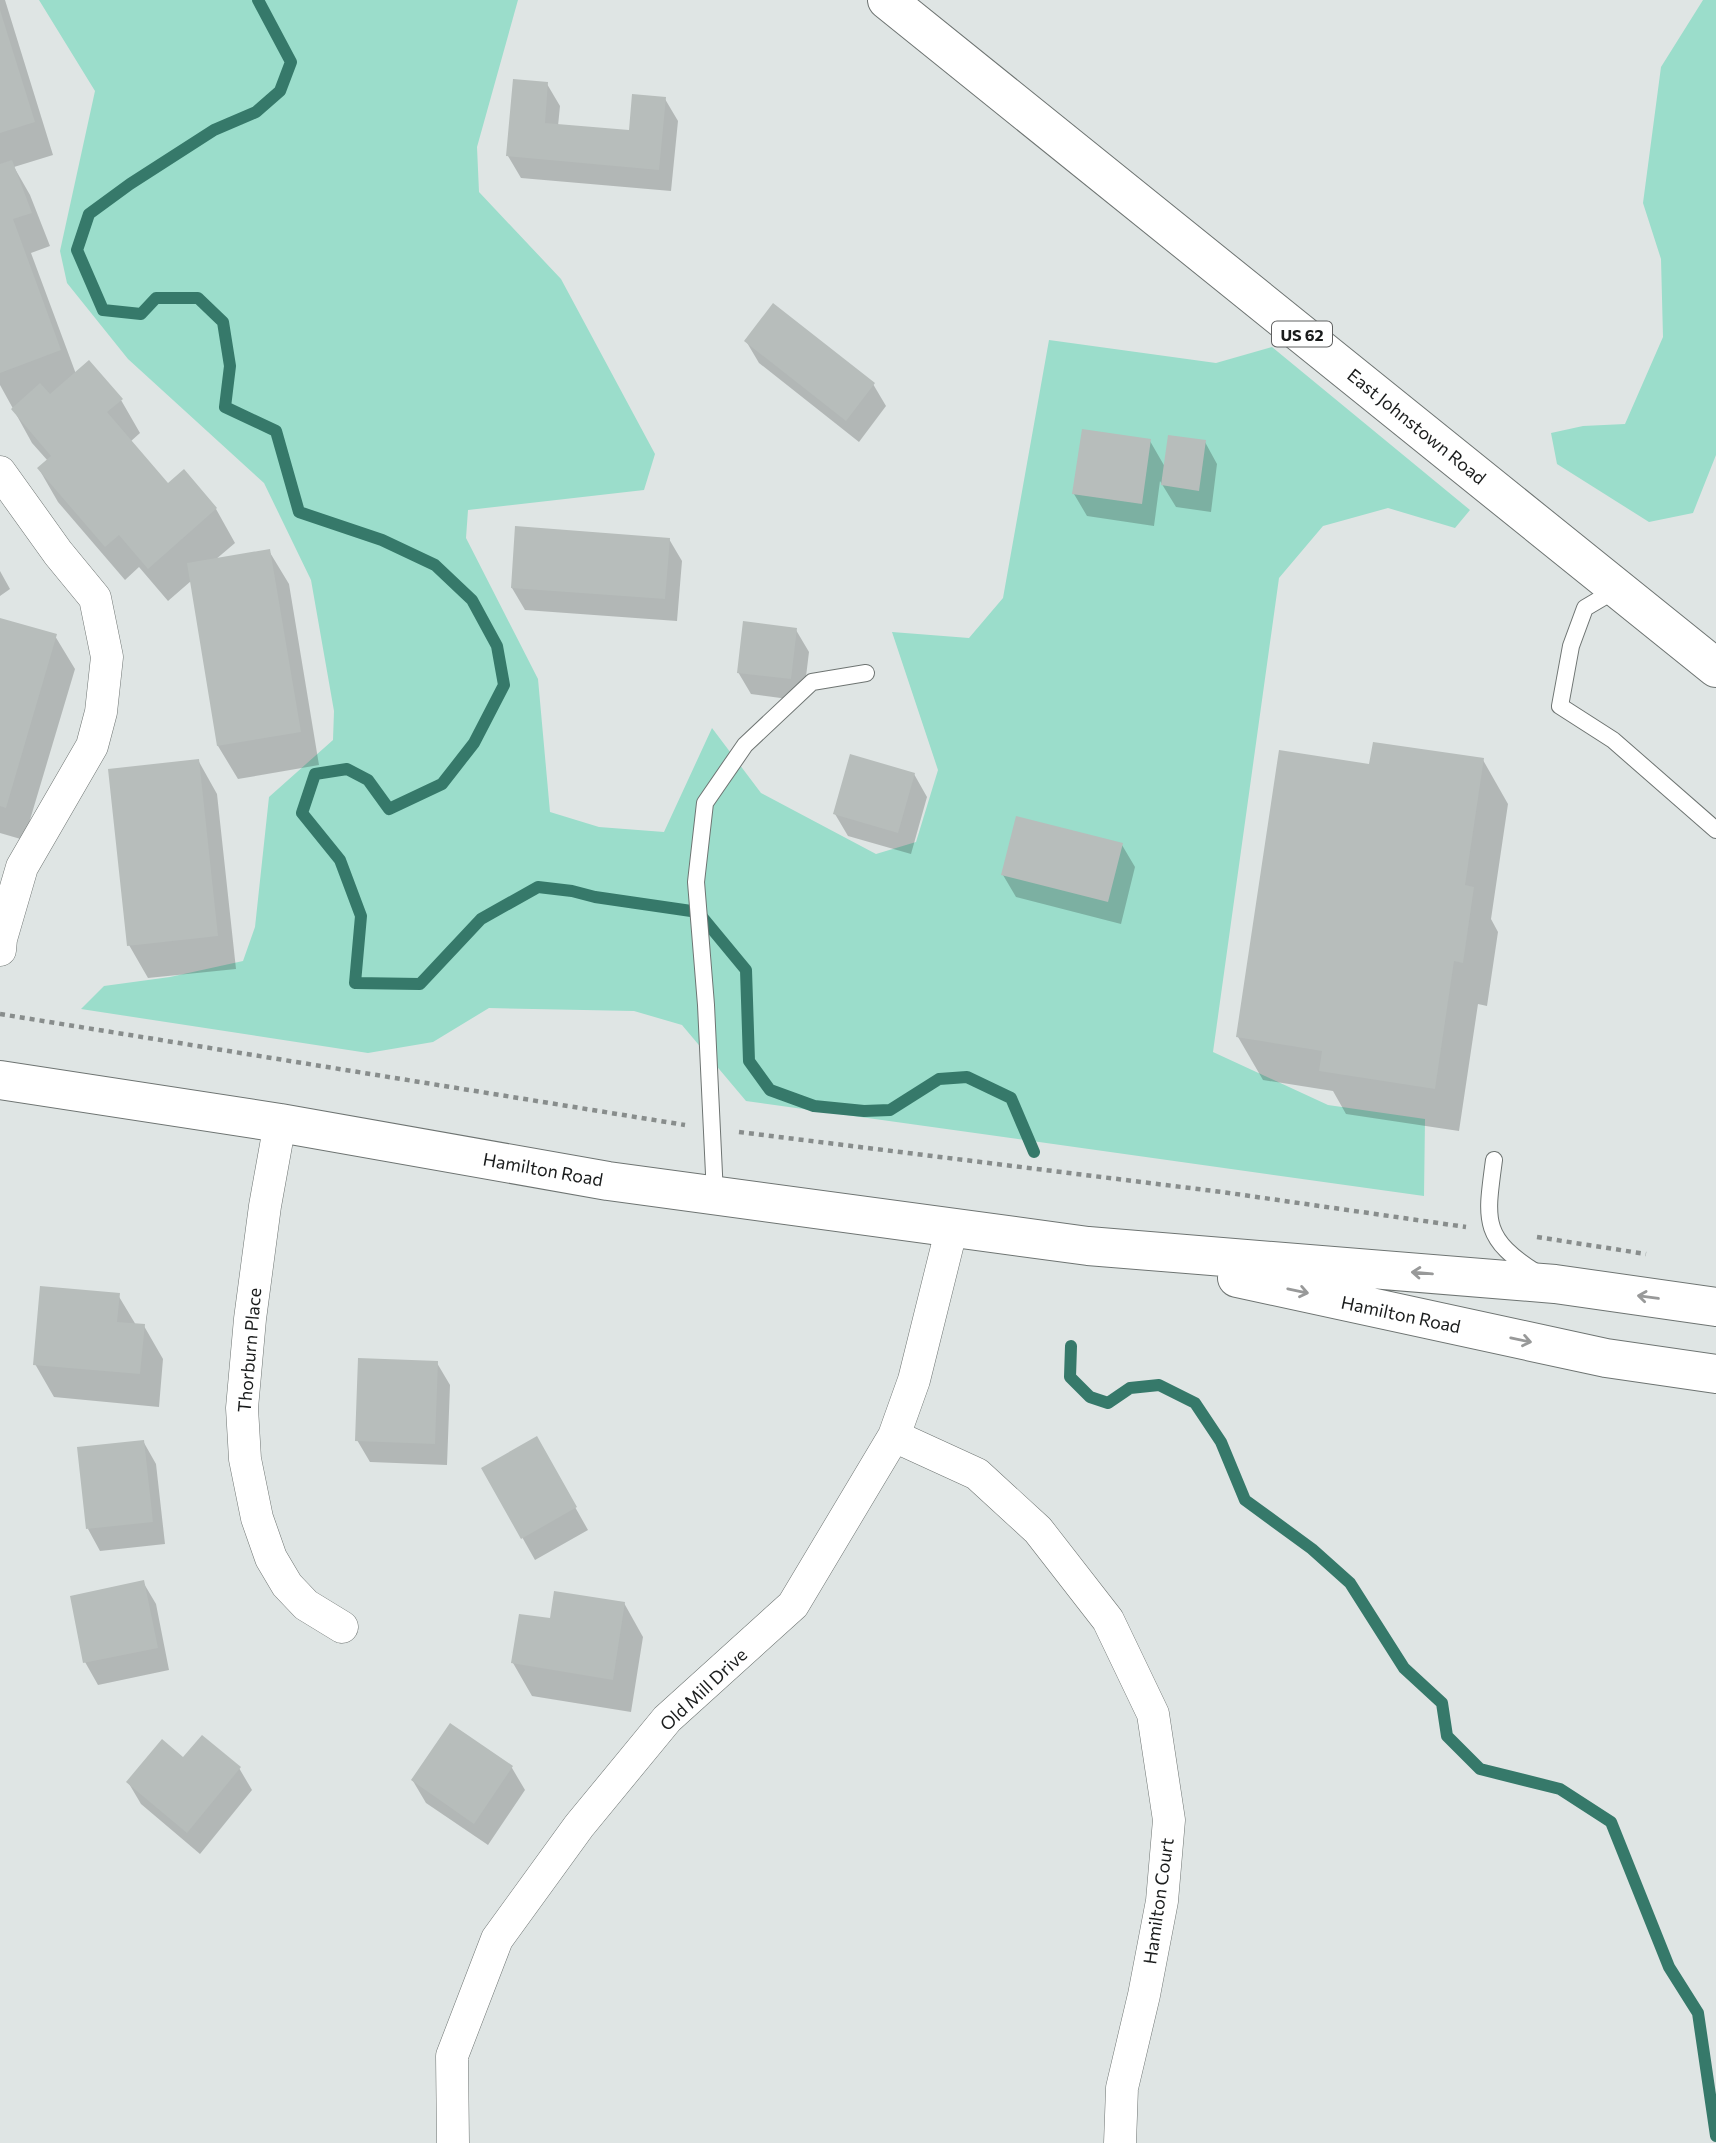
<svg xmlns="http://www.w3.org/2000/svg" width="1716" height="2143" viewBox="0 0 1716 2143" font-family="Commissioner,sans-serif">
  <style>
    .green { fill: #9bddcb }
    .shadow { fill: #0003 }
    .lines { fill: none; stroke-linecap: round; stroke-linejoin: round }
    .stream { stroke: #36796a; stroke-width: 12 }
    .building { fill: #b7bdbb }
    .lane-casing { stroke: #6e7472; stroke-width: 18 }
    .street-casing { stroke: #6e7472; stroke-width: 33 }
    .primary-casing { stroke: #6e7472; stroke-width: 40 }
    .highway-casing { stroke: #6e7472; stroke-width: 40 }
    .path { stroke: #888d8c; stroke-width: 4.5; stroke-dasharray: 5 5; stroke-linecap: butt }
    .lane { stroke: #fff; stroke-width: 16 }
    .street { stroke: #fff; stroke-width: 32 }
    .primary { stroke: #fff; stroke-width: 38 }
    .highway { stroke: #fff; stroke-width: 38 }
    .oneway { stroke: #989999 }
    .labels { text-anchor: middle; dominant-baseline: central; stroke-width: 5; stroke-linejoin: round; paint-order: stroke }
    .shield { fill: #fff; stroke: #5f6060; stroke-width: 2 }
    .shield-label { font-size: 16px; font-weight: bold; fill: #1a1c1c }
    .street-label { font-size: 18px; fill: #1a1c1c; stroke: #fff }
  </style>
  <rect width="100%" height="100%" fill="#dfe5e4"/>
  <path class="green" d="M39,0H518L477,147L479,192L561,279L655,454L644,490L468,510L466,538L538,679L550,812L599,827L664,832L712,728L761,793L876,854L916,842L938,770L892,632L969,638L1003,598L1049,340L1216,363L1272,347L1470,510L1455,528L1388,508L1323,526L1279,578L1213,1052L1328,1105L1425,1119L1424,1196L746,1101L682,1025L634,1011L489,1008L433,1042L368,1053L81,1009L104,986L170,977L243,961L255,927L269,797L333,740L334,711L311,580L264,483L128,359L67,283L60,251L95,91Z
    M1703,0H1716V455L1693,513L1649,522L1557,464L1551,433L1583,426L1625,424L1663,337L1661,259L1643,203L1661,67Z"/>
  <path class="shadow" d="M0,0H5L53,155L14,167L30,195L50,246L31,253L76,374L121,400L140,433L130,442L168,485L184,472L216,509L235,543L215,560L269,551L289,584L319,765L238,779L218,746L191,581L168,601L139,567L125,580L58,502L39,469L48,461L32,443L0,385Z
    M547,84L560,106L558,126L630,132L665,99L678,121L671,191L521,178L508,156Z
    M746,341L873,384L886,406L859,442L759,363Z
    M1150,441L1165,467L1205,442L1217,464L1211,512L1176,507L1160,481L1154,526L1087,516L1074,494Z
    M669,539L682,561L677,621L525,610L512,588Z
    M0,571L10,589L0,596Z
    M0,620L55,636L75,669L24,840L0,833Z
    M796,630L809,652L803,701L751,694L738,672Z
    M198,760L217,794L236,969L148,978L129,945Z
    M1483,760L1508,804L1491,919L1498,932L1487,1006L1478,1004L1459,1131L1346,1114L1333,1091L1263,1080L1238,1037L1371,766Z
    M914,774L927,797L911,854L848,836L835,814Z
    M1122,845L1135,867L1121,924L1016,897L1003,875Z
    M118,1295L136,1325L144,1326L163,1359L159,1407L54,1397L35,1364Z
    M437,1363L450,1385L447,1465L370,1462L357,1440Z
    M536,1438L588,1530L535,1560L483,1468Z
    M143,1441L156,1464L165,1544L100,1551L88,1529Z
    M143,1582L156,1604L169,1670L98,1685L85,1662Z
    M624,1603L643,1637L631,1712L532,1696L513,1663L551,1620Z
    M450,1725L512,1768L525,1790L488,1845L426,1803L413,1781Z
    M184,1760L239,1768L252,1790L200,1854L141,1804L128,1782Z"/>
  <g class="lines">
    <path class="stream" d="M258,0L291,62L280,91L256,112L214,130L130,184L89,214L77,250L103,310L141,314L156,298H198L223,322L230,366L225,407L276,431L299,512L382,540L435,565L472,600L497,646L504,685L474,743L442,784L389,809L368,780L347,769L315,774L302,813L340,860L361,916L355,983L420,984L481,919L538,887L572,891L595,897L698,912L746,970L749,1061L770,1090L814,1106L864,1111L890,1110L939,1079L967,1077L1011,1098L1034,1152
      M1071,1346L1070,1377L1090,1397L1108,1403L1130,1388L1159,1385L1195,1403L1221,1442L1245,1500L1312,1549L1350,1583L1404,1668L1442,1703L1447,1736L1480,1769L1560,1789L1611,1822L1669,1967L1698,2013L1716,2136"/>
  </g>
  <path class="building" d="M0,10L35,122L0,133Z
    M513,79L548,82L545,123L629,130L632,94L666,97L659,170L506,156Z
    M12,160L32,213L13,219L61,350L0,373V164Z
    M773,303L875,383L846,421L744,341Z
    M89,360L123,399L107,412L168,483L184,469L217,508L148,569L119,535L105,547L37,468L51,456L11,409L40,383L50,394Z
    M1082,429L1151,439L1142,504L1072,494Z
    M1168,435L1206,440L1199,491L1161,485Z
    M515,526L670,538L665,599L511,588Z
    M270,549L301,732L217,746L187,563Z
    M0,618L57,634L6,808L0,806Z
    M743,621L797,628L791,679L737,673Z
    M1373,742L1484,758L1465,885L1474,887L1463,963L1454,961L1435,1089L1319,1071L1322,1051L1236,1037L1279,750L1369,764Z
    M850,754L915,773L898,833L833,814Z
    M199,759L218,936L127,946L108,769Z
    M1016,816L1123,843L1108,902L1001,875Z
    M40,1286L120,1293L117,1322L145,1324L140,1374L33,1365Z
    M358,1358L438,1361L435,1444L355,1441Z
    M537,1436L577,1507L521,1539L481,1468Z
    M144,1440L153,1522L86,1529L77,1447Z
    M144,1580L158,1648L83,1663L70,1596Z
    M554,1591L625,1602L613,1680L511,1663L519,1614L550,1618Z
    M450,1723L513,1766L474,1824L411,1780Z
    M202,1735L241,1767L187,1833L126,1782L162,1739L183,1757Z"/>
  <g class="lines">
    <defs>
      <path id="lane" d="M1618,595H1607L1585,608L1571,646L1560,706L1613,740L1716,830
        M1494,1160C1486,1220 1481,1238 1537,1273
        M715,1195L706,1005L696,882L705,803L745,745L812,682L866,673"/>
      <path id="street" d="M0,472L58,553L95,598L107,657L101,712L92,746L22,867L1,939L0,950
        M280,1123L265,1206L250,1319L242,1408L245,1459L257,1518L271,1558L287,1585L306,1605L342,1627
        M894,1436L977,1474L1038,1530L1108,1620L1153,1714L1169,1820L1162,1901L1144,1995L1122,2088L1120,2143
        M453,2143L452,2056L497,1939L579,1826L667,1719L793,1605L894,1436L914,1380L952,1227"/>
      <path id="primary" d="M0,1080L280,1123L608,1181L1088,1246L1555,1284L1716,1307
        M1237,1278L1606,1358L1716,1374"/>
      <path id="highway" d="M887,0L1716,668"/>
    </defs>
    <use href="#lane" class="lane-casing"/>
    <use href="#street" class="street-casing"/>
    <use href="#primary" class="primary-casing"/>
    <use href="#highway" class="highway-casing"/>
    <path class="path" d="M0,1014L685,1125
      M739,1132L1222,1192L1466,1227
      M1537,1237L1646,1254"/>
    <use href="#lane" class="lane"/>
    <use href="#street" class="street"/>
    <use href="#primary" class="primary"/>
    <use href="#highway" class="highway"/>
  </g>
  <defs><path id="oneway-shaft" d="M-6 0H5M1.5-3L5.5 0L1.5 3" fill="none" stroke-width="1.6" stroke-linecap="round" stroke-linejoin="round" transform="scale(1.75)"/></defs>
  <g class="oneway">
    <use href="#oneway-shaft" transform="translate(1422 1273) rotate(-175)"/>
    <use href="#oneway-shaft" transform="translate(1298 1291) rotate(12)"/>
    <use href="#oneway-shaft" transform="translate(1648 1297) rotate(-172)"/>
    <use href="#oneway-shaft" transform="translate(1521 1340) rotate(12)"/>
  </g>
  <g class="labels">
    <rect class="shield" x="1272" y="321.5" width="60" height="25" rx="5"/>
    <g class="shield-label">
      <text x="1302" y="334">US 62</text>
    </g>
    <g class="street-label">
      <text transform="translate(1417 426) rotate(39)">East Johnstown Road</text>
      <text transform="translate(543 1169) rotate(10)">Hamilton Road</text>
      <text transform="translate(1401 1314) rotate(12)">Hamilton Road</text>
      <text transform="translate(249 1350) rotate(-85)">Thorburn Place</text>
      <text transform="translate(703 1689) rotate(-43)">Old Mill Drive</text>
      <text transform="translate(1158 1901) rotate(-82)">Hamilton Court</text>
    </g>
  </g>
</svg>
